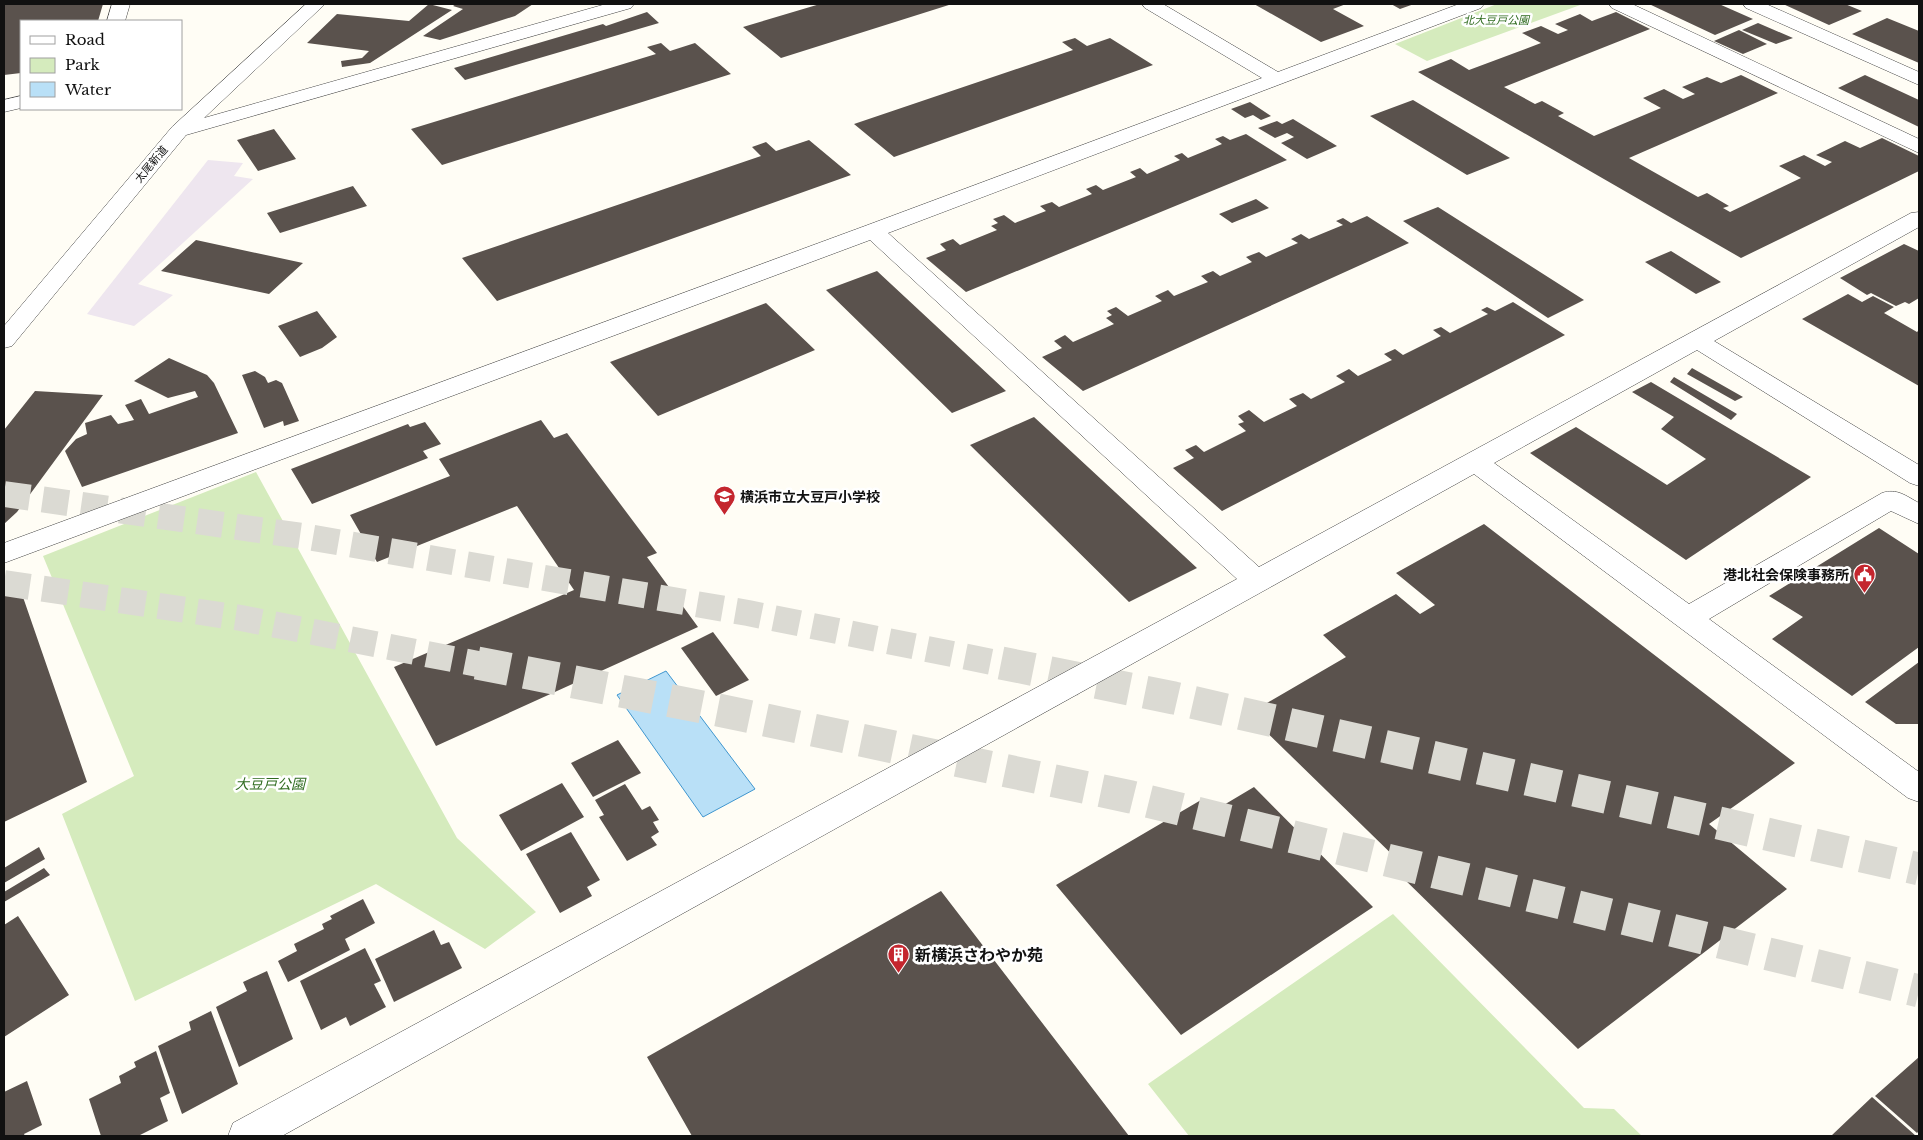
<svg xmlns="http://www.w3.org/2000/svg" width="1923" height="1140" viewBox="0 0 1923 1140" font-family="'Libre Baskerville','Noto Sans JP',serif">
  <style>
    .industrial { fill: #eee6ef }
    .green { fill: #d5ebbd }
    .water { fill: #b9e0f7; stroke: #3f96cf }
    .building { fill: #5a524d }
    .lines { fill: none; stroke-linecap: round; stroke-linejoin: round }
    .highway-tunnel-far1 { stroke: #dbdad3; stroke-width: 26; stroke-dasharray: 26 13; stroke-linecap: butt }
    .highway-tunnel { stroke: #dbdad3; stroke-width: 33; stroke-dasharray: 33 16; stroke-linecap: butt }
    .minor-casing { stroke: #444; stroke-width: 1 }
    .minor { fill: #fff; fill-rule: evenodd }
    .labels { text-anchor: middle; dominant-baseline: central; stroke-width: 5; stroke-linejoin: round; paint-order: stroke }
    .far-park-label { font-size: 11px; font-style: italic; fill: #2f6b1f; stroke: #fff }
    .far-street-label { font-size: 11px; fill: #111; stroke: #fff }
    .poi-label { font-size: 14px; font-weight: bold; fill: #111; stroke: #fff; text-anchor: start }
    .park-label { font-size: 14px; font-style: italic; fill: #2f6b1f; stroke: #fff }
    .near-poi-label { font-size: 16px; font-weight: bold; fill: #111; stroke: #fff; text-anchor: start }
  </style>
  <rect width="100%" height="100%" fill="#fffdf5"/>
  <path class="industrial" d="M208,160L243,163L234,176L253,179L138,284L173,295L134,326L87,314Z"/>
  <path class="green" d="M1497,4H1583L1427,61L1395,44Z
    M256,472L457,838L536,912L485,949L376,884L135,1001L62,814L134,776L43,556Z
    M1393,914L1584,1108L1614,1109L1642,1136H1189L1148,1084Z"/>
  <path class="water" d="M666,671L755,789L703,817L617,695Z"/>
  <path class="building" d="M4,4H103L98,21H21V73L4,75Z
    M429,4L452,10L370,63L342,67L341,61L362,58L369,51L307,43L337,14L409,21Z
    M456,4H533L515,16L440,40L423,36L463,9L453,6Z
    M820,4H952L781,58L743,27Z
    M1254,4H1346L1333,9L1364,26L1321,42Z
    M1391,4H1414L1400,9Z
    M1649,4H1719L1753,19L1715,35Z
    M1783,4H1845L1862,11L1829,25Z
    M647,12L659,23L465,80L454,68L603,24L606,26Z
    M1616,12L1650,29L1504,87L1535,104L1542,101L1564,113L1558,116L1594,136L1661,108L1643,98L1664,89L1683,99L1695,94L1682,87L1707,77L1721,83L1741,75L1778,93L1629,158L1698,197L1707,193L1729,206L1723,208L1730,212L1801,178L1779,166L1804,155L1825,166L1832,162L1816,155L1845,141L1860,148L1882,138L1919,156V171L1741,258L1418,72L1451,59L1469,70L1541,43L1522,33L1541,26L1558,34L1568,30L1555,24L1580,14L1592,21Z
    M1887,18L1919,31V63L1852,34Z
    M1758,23L1793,38L1776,44L1742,30Z
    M1739,30L1767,44L1743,54L1714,41Z
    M1075,38L1087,46L1110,38L1153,65L894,157L854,124L1073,50L1062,42Z
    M661,43L670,51L695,43L731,74L442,165L411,129L656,54L647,47Z
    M1865,75L1919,100V127L1838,88Z
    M1413,100L1510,158L1467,175L1370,116Z
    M1250,102L1271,116L1261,120L1253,115L1245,118L1231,109Z
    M1293,119L1337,146L1307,159L1281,143L1294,137L1287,133L1275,138L1258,128L1277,121L1282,124Z
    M274,129L296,159L258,171L237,140Z
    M1246,134L1287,160L966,292L926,258L946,250L940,244L953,239L960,245L997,230L991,226L998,223L993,219L1004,215L1015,223L1046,211L1040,206L1052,202L1059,207L1092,194L1086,189L1096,185L1103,190L1136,177L1130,172L1140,168L1147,174L1180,160L1174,156L1182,153L1188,158L1222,144L1215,139L1223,136L1230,140Z
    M809,140L851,175L497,301L462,258L761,156L752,147L766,142L776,151Z
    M353,186L367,206L280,233L267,213Z
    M1256,199L1269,208L1232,223L1219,214Z
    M1438,207L1584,300L1548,318L1403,221Z
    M1367,216L1409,243L1083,391L1042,357L1062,348L1054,341L1065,335L1073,342L1114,324L1106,318L1112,315L1107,311L1116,307L1128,316L1162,301L1155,296L1168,290L1174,296L1208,282L1201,276L1213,271L1220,276L1252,262L1246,257L1259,252L1266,257L1298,243L1291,239L1301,234L1309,239L1343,225L1336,221L1343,218L1351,223Z
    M196,240L303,263L269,294L161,271Z
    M1904,244L1919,251V298L1909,304L1905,302L1896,306L1871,293L1867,295L1840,278Z
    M1671,251L1721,282L1696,294L1645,262Z
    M877,271L1006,391L952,413L826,290Z
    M1848,294L1862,302L1873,296L1894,307L1884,313L1917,332L1919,330V386L1802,319Z
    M1513,302L1565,335L1222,511L1173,468L1194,458L1185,450L1196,445L1204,452L1246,431L1238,424L1244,422L1238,416L1249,410L1264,422L1297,406L1289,399L1303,393L1311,399L1345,382L1336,376L1349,369L1358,376L1392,360L1384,354L1395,349L1403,355L1441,336L1433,330L1441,327L1450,333L1488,314L1481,310L1487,307L1495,311Z
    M766,303L815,350L658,416L610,362Z
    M317,311L337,337L322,348L300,357L278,326Z
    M169,358L207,375L214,383L238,433L82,487L65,451L76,439L87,434L85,423L111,415L118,424L134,420L125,405L141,399L149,414L198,397L195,391L168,398L134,381Z
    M1692,368L1743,397L1735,401L1687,374Z
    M255,371L265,377L268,383L276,380L282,383L299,421L284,426L283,421L264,428L242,375Z
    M1674,377L1737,414L1731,420L1670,382Z
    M1651,382L1811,477L1686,560L1530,453L1576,427L1667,485L1706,459L1661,429L1674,417L1632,392Z
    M35,391L103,395L17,512L4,524V430Z
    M1034,417L1197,568L1129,602L970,445Z
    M541,420L554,438L567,433L657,553L647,557L698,627L436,746L394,667L574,590L517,506L377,562L350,515L450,476L439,459Z
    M425,422L441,444L423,451L428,458L312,504L291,469L408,424L410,427Z
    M1484,524L1795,763L1709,824L1787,889L1578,1049L1399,874L1407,869L1248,714L1346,657L1323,635L1396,594L1420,614L1435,605L1396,573Z
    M1879,528L1919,554V647L1852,696L1772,639L1803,617L1769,596Z
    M15,574L87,782L4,822V578Z
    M713,632L749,680L716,696L681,648Z
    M1919,662V724H1896L1865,702Z
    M618,740L641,773L593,797L571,763Z
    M562,783L584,817L521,851L499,815Z
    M625,784L642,810L650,806L659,820L653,822L659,832L651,837L657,845L627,861L599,817L604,815L595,800Z
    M1254,787L1373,907L1181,1035L1056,885L1201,800L1212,812Z
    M571,832L600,880L587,887L592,896L560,913L526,854Z
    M39,847L45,859L4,883V868Z
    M44,868L50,875L4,902V892Z
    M941,891L1129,1136H692L647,1057Z
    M363,899L375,923L345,939L350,950L288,982L278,961L297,951L294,944L324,929L322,924L332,919L330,916Z
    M18,916L69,995L4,1037V925Z
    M434,930L441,945L449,942L462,968L394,1002L375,959Z
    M365,948L381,981L374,984L386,1007L350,1026L346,1017L321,1030L300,981Z
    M267,971L293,1039L239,1067L216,1007L247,991L243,982Z
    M211,1011L238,1084L182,1114L158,1046L191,1030L189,1022Z
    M156,1051L170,1093L160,1098L168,1121L138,1136H101L89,1099L121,1083L119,1076L136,1067L134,1062Z
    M1919,1057V1131L1917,1133L1875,1096Z
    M27,1081L42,1125L24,1134L25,1136H4V1092Z
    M1872,1097L1916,1136H1831Z"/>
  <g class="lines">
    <path class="highway-tunnel-far1" d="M4,494L302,536L748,613L1007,665
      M4,583L241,618L483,665"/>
    <path class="highway-tunnel" d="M477,663L718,710L1131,797L1919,991
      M1001,663L1174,698L1919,869"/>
    <defs>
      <path id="minor" d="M112,4H130L125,21H107Z
        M306,4H325L204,118L606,4H634L631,8L186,135L12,346L4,348V326L172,127Z
        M1142,4H1163L1278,72L1459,4H1484L1481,8L888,233L1259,567L1911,213L1919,212V227L1714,341L1919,465V486L1910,483L1697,350L1494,463L1689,604L1882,493C1897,488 1906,496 1919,503V524L1891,511L1709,619L1919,772V802L1908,798L1474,474L282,1136H228L233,1123L1237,579L870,240L4,563V543L865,226L1262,78L1145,8Z
        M1609,4H1632L1919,139V153L1612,8Z
        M1743,4H1766L1919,72V85L1746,8Z
        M21,96V108L4,112V100Z"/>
    </defs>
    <use href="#minor" class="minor-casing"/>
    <use href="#minor" class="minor"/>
  </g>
  <defs>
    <symbol id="school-pin" viewBox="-11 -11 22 30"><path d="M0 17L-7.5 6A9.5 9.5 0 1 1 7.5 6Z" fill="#c4262e" stroke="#fff"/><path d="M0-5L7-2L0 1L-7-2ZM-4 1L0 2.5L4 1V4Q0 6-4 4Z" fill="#fff"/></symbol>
    <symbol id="civic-pin" viewBox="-11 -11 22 30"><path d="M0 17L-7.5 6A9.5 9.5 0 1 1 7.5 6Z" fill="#c4262e" stroke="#fff"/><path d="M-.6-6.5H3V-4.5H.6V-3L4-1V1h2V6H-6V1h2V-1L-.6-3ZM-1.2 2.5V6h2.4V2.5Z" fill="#fff"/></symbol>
    <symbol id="building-pin" viewBox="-11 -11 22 30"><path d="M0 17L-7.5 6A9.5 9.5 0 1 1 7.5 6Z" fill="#c4262e" stroke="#fff"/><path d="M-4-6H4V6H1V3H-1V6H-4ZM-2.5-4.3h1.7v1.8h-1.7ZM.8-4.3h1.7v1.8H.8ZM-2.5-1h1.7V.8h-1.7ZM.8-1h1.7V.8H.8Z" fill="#fff"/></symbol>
  </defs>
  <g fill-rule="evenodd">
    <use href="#school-pin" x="712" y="484" width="25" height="34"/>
    <use href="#civic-pin" x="1852" y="562" width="25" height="34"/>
    <use href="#building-pin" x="886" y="942" width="25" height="34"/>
  </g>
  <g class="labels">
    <g class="far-park-label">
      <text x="1496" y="20">北大豆戸公園</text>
    </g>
    <g class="far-street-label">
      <text transform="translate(151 164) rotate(-50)">太尾新道</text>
    </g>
    <g class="poi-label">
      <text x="740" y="497">横浜市立大豆戸小学校</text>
      <text x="1849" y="575" text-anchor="end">港北社会保険事務所</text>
    </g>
    <g class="park-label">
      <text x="270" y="784">大豆戸公園</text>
    </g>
    <g class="near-poi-label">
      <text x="915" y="955">新横浜さわやか苑</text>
    </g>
  </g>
  <rect width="1923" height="1140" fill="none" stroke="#111111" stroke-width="10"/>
  <rect x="20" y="20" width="162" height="90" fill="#ffffff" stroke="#a0a0a0"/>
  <rect x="30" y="36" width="25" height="8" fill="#ffffff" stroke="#a0a0a0"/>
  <text x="65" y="45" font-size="15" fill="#111111">Road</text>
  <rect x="30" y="58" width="25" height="15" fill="#d5ebbd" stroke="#a0a0a0"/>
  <text x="65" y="70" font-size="15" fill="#111111">Park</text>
  <rect x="30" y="82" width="25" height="15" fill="#b9e0f7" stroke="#a0a0a0"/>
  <text x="65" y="95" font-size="15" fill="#111111">Water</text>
</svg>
